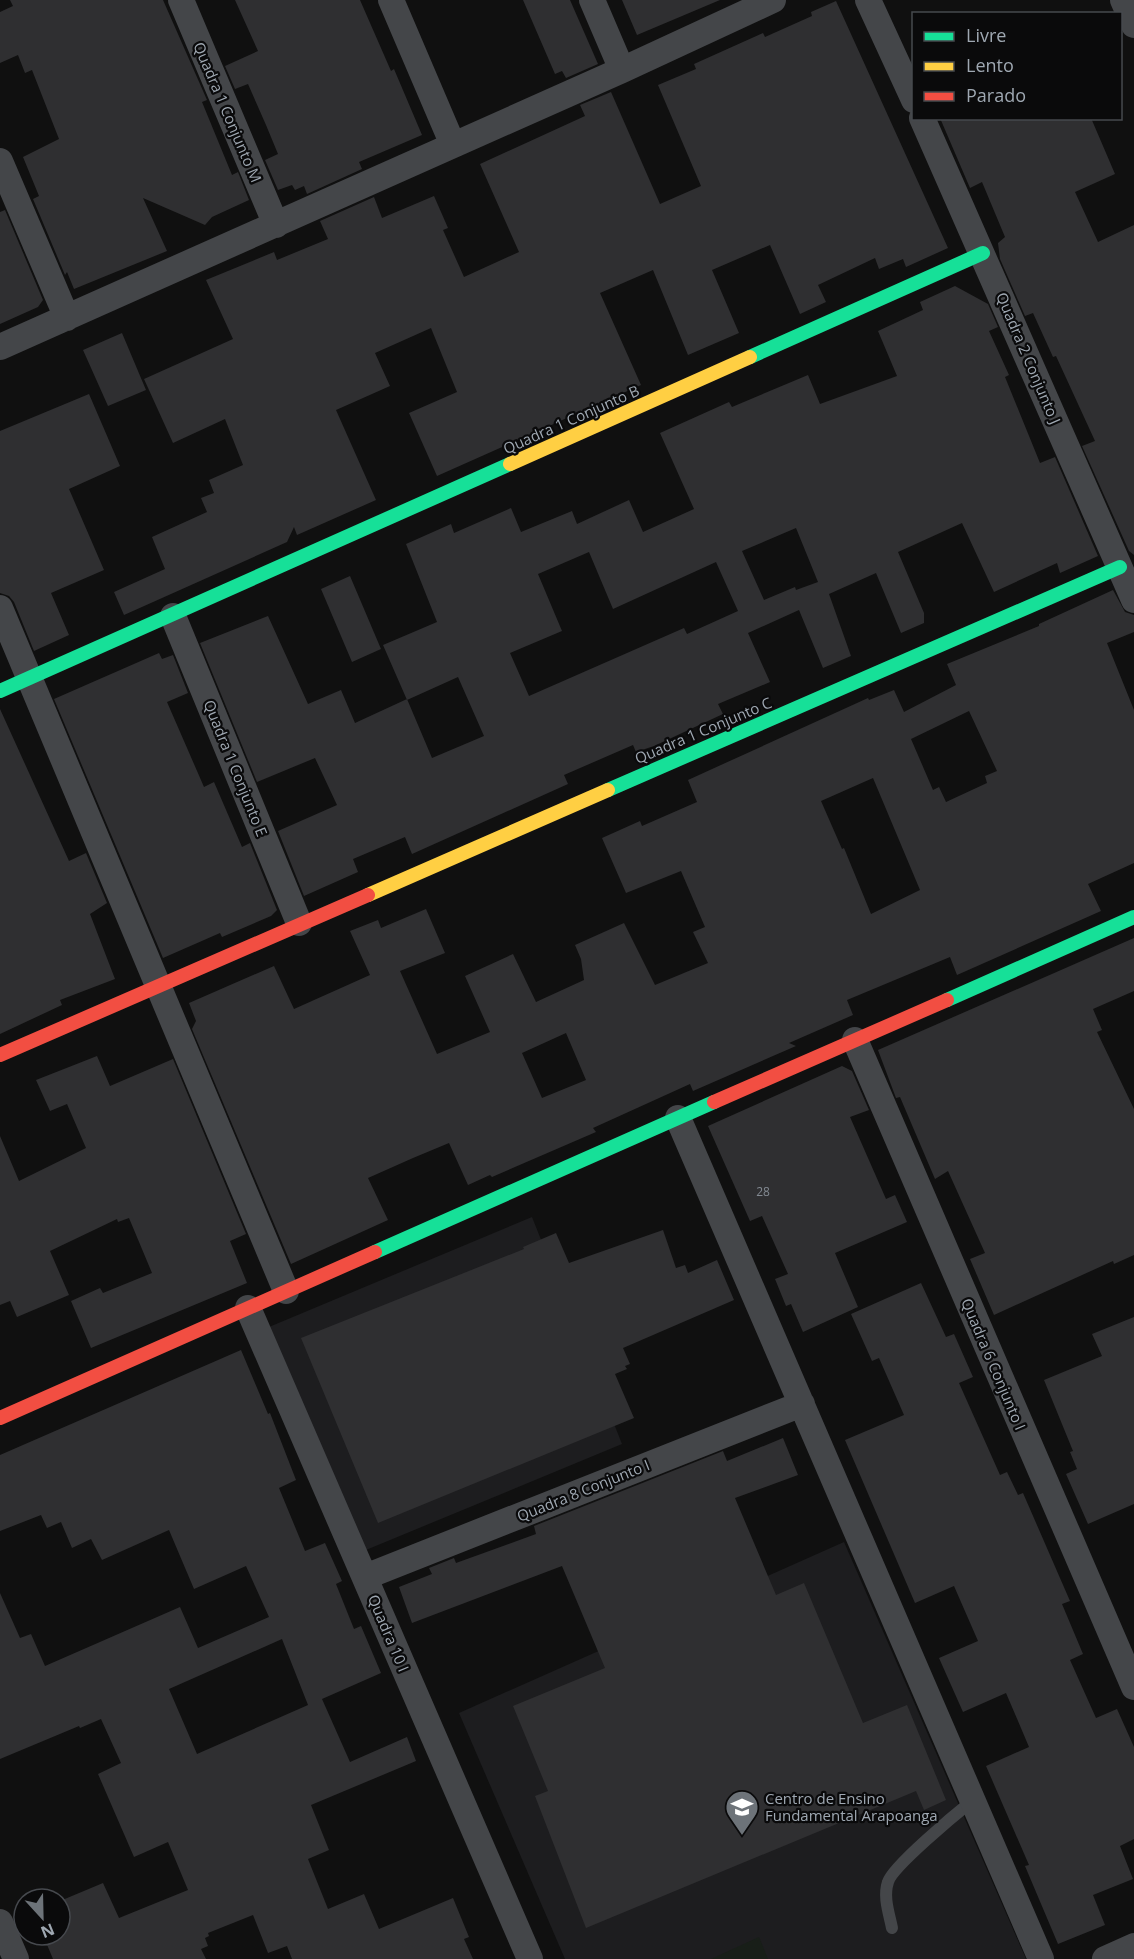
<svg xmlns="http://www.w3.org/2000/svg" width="1134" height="1959" viewBox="0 0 1134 1959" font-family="'Open Sans',sans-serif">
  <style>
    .built { fill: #1d1d1f }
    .grass { fill: #181e18 }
    .building { fill: #2f2f31; fill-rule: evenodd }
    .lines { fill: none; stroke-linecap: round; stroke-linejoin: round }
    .lane { stroke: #444649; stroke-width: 12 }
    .street { stroke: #444649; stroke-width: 26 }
    .fast { stroke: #16e098; stroke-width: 14 }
    .slow { stroke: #ffcf43; stroke-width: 14 }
    .jam { stroke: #f24e42; stroke-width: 14 }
    .labels { text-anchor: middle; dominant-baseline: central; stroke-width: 4.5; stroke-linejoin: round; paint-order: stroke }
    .number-label { font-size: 12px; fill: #838a92 }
    .street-label { font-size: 15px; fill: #9fa8b2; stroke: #0a0a0b }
    .poi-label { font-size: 15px; fill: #9fa8b2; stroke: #0a0a0b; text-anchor: start }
  </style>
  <rect width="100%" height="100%" fill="#101010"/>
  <path class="built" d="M532,1217L622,1444L366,1550L269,1327Z
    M844,1542L1026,1959H565L459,1713Z"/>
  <path class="grass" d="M759,1937L768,1959H711Z"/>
  <path class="building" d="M10,0H163L207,100L202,102L232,175L238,172L249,200L212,217L205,225L143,198L167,251L74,289L67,272L65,275L33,199L39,196L23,157L59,139L32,70L25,73L18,55L0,63V12L13,6Z
    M235,0H360L391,71L394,69L422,135L359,162L362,169L307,194L304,186L295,190L292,185L278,190L265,160L278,154L266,125L248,84L235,89L225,66L258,51Z
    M523,0H570L598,64L566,78L562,71L555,74Z
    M622,0H720L637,35Z
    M836,1L948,248L906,267L903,259L879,269L875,258L818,285L826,302L800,314L770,245L712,270L739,333L688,355L653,270L600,293L641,385L437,476L409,413L457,392L431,328L375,353L390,386L336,410L376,500L297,535L294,527L287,542L124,615L114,592L165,569L152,537L207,512L201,498L214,493L209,480L243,465L225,419L173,443L144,379L233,339L206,280L274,252L277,260L328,239L320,221L374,197L382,218L434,196L448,228L443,230L464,277L519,252L480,164L585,116L580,105L611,92L660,204L701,186L658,85L696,69L694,64L763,33L765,37L812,16L811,12Z
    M940,118H1091L1115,174L1075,192L1098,242L1134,225V555L1129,551L1082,446L1095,441L1056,356L1053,357L1033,313L1025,316L1000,259L998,243L1005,237L982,182L970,188Z
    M5,210L43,300L38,307L0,324V212Z
    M955,286L988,304L998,327L989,331L1009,375L1005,377L1040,463L1055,457L1098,556L1060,573L1057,563L994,592L962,523L898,552L924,613V623L901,633L876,573L829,594L851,656L823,668L799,610L748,633L770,682L718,704L723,714L654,746L636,752L633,745L564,775L568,784L412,854L405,837L353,859L358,872L304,896L278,831L337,805L315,758L257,782L200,643L268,616L308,704L341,690L355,723L407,699L432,758L484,736L458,677L407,700L383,645L437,622L406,544L451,524L454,533L511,508L521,532L572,511L577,524L629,500L643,532L694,509L660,433L729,402L732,407L808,375L820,404L897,376L878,331L923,310L920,302ZM796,528L818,582L796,590L795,587L764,600L742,551ZM589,552L613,609L716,562L738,611L687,634L684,628L529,696L510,653L562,631L538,574Z
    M122,333L146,390L108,406L83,350Z
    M89,394L120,466L69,489L104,570L51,593L69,635L34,651L14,602L9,596L0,593V431Z
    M350,576L381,649L352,662L321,589Z
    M1113,590L1125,612L1134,615V632L1107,643L1134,710V863L1088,884L1101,911L957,975L950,957L847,1000L853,1015L789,1043L796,1046L693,1091L690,1084L593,1128L596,1132L492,1177L490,1175L468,1185L449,1143L413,1158L368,1178L388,1220L291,1264L192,1029L196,1021L189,1003L274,966L294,1009L370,975L350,931L378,920L381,928L426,909L445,953L400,971L437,1054L490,1032L465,976L513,954L536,1002L584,980L581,959L575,945L624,923L655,985L708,963L693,932L705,927L681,871L626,893L602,838L640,821L642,826L697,802L688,780L868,698L869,700L894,690L904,712L956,685L947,664L1039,626V624ZM969,711L997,771L985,776L987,783L946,802L939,787L933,790L911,739ZM873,778L920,890L871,914L844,848L842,849L821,801ZM566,1033L586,1080L542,1098L522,1053Z
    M159,653L162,659L173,655L188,693L167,702L204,787L214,782L242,847L250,843L277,910L271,916L222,937L220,933L163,958L54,699Z
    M0,709L69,861L86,853L107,903L90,914L115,979L60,1000L62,1005L0,1034Z
    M1134,938V991L1093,1009L1102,1030L1097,1032L1134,1109V1255L1114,1264L1113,1261L994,1315L970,1259L985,1253L948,1171L935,1179L900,1097L896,1098L878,1050Z
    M97,1056L110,1086L173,1059L246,1234L230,1241L247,1283L91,1348L71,1301L100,1288L103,1293L152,1273L129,1218L118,1222L117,1219L50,1251L69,1295L17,1317L10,1301L0,1305V1136L19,1181L86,1148L67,1104L50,1111L36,1080Z
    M842,1066L852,1071L869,1110L850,1117L886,1199L895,1195L907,1222L835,1253L858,1307L803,1332L791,1304L786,1306L775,1279L788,1274L762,1216L750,1221L708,1126Z
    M663,1230L676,1268L685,1265L688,1273L717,1260L734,1300L623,1348L630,1364L625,1366L627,1369L615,1374L634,1418L378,1523L301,1338L524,1249L523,1247L556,1233L569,1263Z
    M921,1283L946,1337L954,1334L973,1377L959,1383L1000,1475L1007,1472L1018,1495L1023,1493L1070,1601L1062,1604L1083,1654L1070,1660L1096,1718L1117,1709L1134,1747V1839L1120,1846L1133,1879L1093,1895L1105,1925L1058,1944L1025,1866L1029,1865L986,1766L1029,1747L1018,1721L1006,1693L963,1712L939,1658L978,1641L954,1586L915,1603L845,1440L904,1415L879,1358L872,1361L851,1314Z
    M1134,1317V1504L1088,1524L1066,1474L1077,1469L1070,1452L1073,1451L1044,1380L1102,1356L1092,1334Z
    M241,1350L268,1414L270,1413L296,1480L279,1488L305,1551L325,1543L342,1581L336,1584L354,1629L361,1626L381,1673L322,1699L350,1762L407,1737L416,1761L311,1805L329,1850L308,1859L328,1909L364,1894L379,1929L453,1898L469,1937L464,1939L473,1959H292L287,1946L268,1953L253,1915L208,1933L209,1936L205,1938L208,1946L201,1949L206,1959H53L43,1935H60V1901L103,1883L119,1918L188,1890L168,1842L134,1857L98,1774L121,1763L101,1719L80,1728L79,1726L0,1759V1593L20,1638L31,1634L45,1666L180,1607L198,1648L269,1617L246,1566L194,1589L169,1530L102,1560L91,1539L72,1548L61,1522L47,1528L41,1515L0,1531V1455ZM282,1639L308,1705L197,1754L169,1689Z
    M783,1438L798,1475L735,1498L776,1595L804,1583L863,1723L907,1705L946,1800L924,1810L916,1791L586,1928L535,1796L548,1791L513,1706L605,1668L562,1566L412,1623L399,1587L432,1574L429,1568L454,1558L456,1563L536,1534L534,1526L723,1451L727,1461Z"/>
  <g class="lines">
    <path class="lane" d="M892,1928C889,1913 883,1897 888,1882C892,1867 957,1813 972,1801"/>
    <path class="street" d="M181,0L276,225
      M391,0L453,145
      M592,0L622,70
      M868,0L914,100
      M1123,0L1134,25
      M922,118L1134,600
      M0,161L67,318
      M0,347L622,70L773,0
      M0,608L286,1291
      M173,616L299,923
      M855,1040L1134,1687
      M678,1118L1041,1959
      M248,1308L530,1959
      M365,1577L802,1404
      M0,1922L16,1959
      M1105,1959L1134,1946"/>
    <path class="fast" d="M750,357L983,253
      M0,691L510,464
      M608,790L1120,567
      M947,1000L1134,917
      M375,1252L714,1102"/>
    <path class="slow" d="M510,464L750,357
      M368,895L608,790"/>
    <path class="jam" d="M0,1055L368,895
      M714,1102L947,1000
      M0,1418L375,1252"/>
  </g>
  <defs>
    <symbol id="school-pin" viewBox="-11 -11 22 30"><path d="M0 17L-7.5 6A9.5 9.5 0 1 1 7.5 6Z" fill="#6d7379" stroke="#0a0a0b"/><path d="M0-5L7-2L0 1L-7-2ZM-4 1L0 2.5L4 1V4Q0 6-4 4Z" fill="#fff"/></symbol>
  </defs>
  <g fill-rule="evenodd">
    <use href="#school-pin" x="723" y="1788" width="38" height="52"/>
  </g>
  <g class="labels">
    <g class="number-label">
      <text x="763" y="1191">28</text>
    </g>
    <g class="street-label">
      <text transform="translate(228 112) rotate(67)">Quadra 1 Conjunto M</text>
      <text transform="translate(1029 358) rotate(67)">Quadra 2 Conjunto J</text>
      <text transform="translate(571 419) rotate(-24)">Quadra 1 Conjunto B</text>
      <text transform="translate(703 730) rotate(-23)">Quadra 1 Conjunto C</text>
      <text transform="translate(236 768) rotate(68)">Quadra 1 Conjunto E</text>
      <text transform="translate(994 1364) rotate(67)">Quadra 6 Conjunto I</text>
      <text transform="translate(583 1490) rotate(-22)">Quadra 8 Conjunto I</text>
      <text transform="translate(389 1633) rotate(67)">Quadra 10 I</text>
    </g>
    <g class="poi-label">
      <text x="765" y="1798">Centro de Ensino<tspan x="765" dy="17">Fundamental Arapoanga</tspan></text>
    </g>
  </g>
  <rect x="912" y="12" width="210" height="108" fill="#0a0a0b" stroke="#46494e" stroke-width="1.5"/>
  <rect x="924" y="32" width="30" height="9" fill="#16e098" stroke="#46494e" stroke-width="1.5"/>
  <text x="966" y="42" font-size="18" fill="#9fa8b2">Livre</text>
  <rect x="924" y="62" width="30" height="9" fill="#ffcf43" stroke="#46494e" stroke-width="1.5"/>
  <text x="966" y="72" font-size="18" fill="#9fa8b2">Lento</text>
  <rect x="924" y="92" width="30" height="9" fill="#f24e42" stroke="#46494e" stroke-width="1.5"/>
  <text x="966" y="102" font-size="18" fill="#9fa8b2">Parado</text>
  <g transform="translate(42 1917) rotate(158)"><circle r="28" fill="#0a0a0b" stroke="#46494e" stroke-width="1.5"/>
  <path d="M0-4.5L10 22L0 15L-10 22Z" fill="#6d7379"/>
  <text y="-9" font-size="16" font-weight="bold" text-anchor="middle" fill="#9fa8b2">N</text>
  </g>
</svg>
